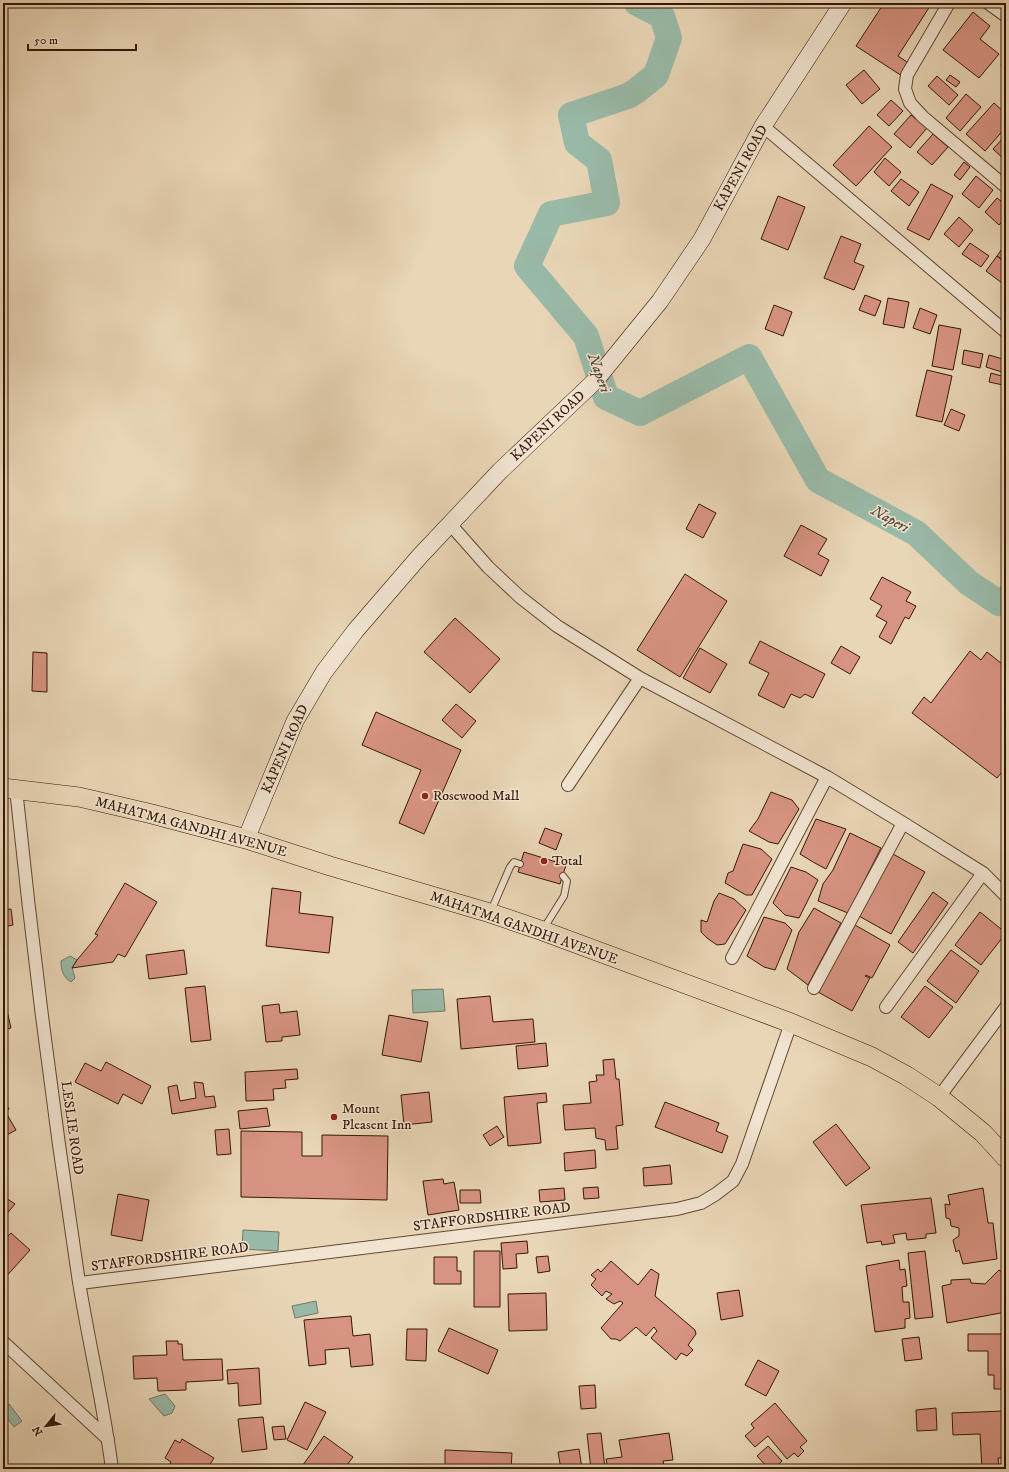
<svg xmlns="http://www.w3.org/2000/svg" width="1009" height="1472" viewBox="0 0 1009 1472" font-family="'IM FELL DW Pica',serif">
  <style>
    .water { fill: #99baa8; stroke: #717868 }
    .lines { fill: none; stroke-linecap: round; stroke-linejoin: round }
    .river { stroke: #99baa8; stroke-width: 26 }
    .building { fill: #d89482; stroke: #361607 }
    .service-casing { stroke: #634633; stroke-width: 8 }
    .minor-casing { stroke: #634633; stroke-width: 14 }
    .secondary-casing { stroke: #361607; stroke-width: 18 }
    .primary-casing { stroke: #361607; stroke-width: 20 }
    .service { stroke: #f1e4d0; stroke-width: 6 }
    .minor { stroke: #f1e4d0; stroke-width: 12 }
    .secondary { stroke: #f1e4d0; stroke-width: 17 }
    .primary { stroke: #e9d6b6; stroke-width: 19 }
    .poi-dot { fill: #8f2418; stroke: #f1e4d0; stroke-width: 1.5 }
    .labels { text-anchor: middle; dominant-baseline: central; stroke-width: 3; stroke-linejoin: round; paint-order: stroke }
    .street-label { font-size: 14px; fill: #361607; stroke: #f1e4d0 }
    .poi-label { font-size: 14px; fill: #361607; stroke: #f1e4d0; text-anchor: start }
    .water-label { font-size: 15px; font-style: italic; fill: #544737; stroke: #f1e4d0 }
  </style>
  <rect width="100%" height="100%" fill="#e9d6b6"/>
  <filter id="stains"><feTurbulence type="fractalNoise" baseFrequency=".005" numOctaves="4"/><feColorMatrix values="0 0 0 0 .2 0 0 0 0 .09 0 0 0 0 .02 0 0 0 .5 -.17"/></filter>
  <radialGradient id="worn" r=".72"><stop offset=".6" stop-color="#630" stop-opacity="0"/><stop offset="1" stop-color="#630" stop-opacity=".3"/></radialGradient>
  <path class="water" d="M70,956L77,960L72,968L75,978L71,982C63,977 61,970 61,961Z
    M443,989L445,1011L413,1013L412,990Z
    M243,1230L279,1232L278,1251L242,1249Z
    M316,1301L318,1313L295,1318L292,1306Z
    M165,1394L175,1406L172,1413L164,1416L149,1399Z
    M9,1404L22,1421L14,1427L3,1413V1410Z"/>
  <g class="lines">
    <path class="river" d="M637,3L662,16L669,38L656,75L636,91L628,96L571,115L577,143L599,160L607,203L551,214L527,266L586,336L606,397L640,413L749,357L818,480L916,533L969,583L999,603L1006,598"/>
  </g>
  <path class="building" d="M884,3H932L898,56L910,64L902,76L856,46Z
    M973,12L990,26L980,39L999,54L979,78L943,50Z
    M1006,54V67L1001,65Z
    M864,70L880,89L862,104L846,85Z
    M950,75L960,82L956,87L946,80Z
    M937,76L958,95L949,105L928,86Z
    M966,94L981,107L960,131L946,118Z
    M891,100L903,111L889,126L877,115Z
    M994,103L1006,114V127L985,151L966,134Z
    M911,115L927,128L910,148L894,134Z
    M869,126L892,147L856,186L833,165Z
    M933,134L948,147L932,165L917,152Z
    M1006,135V161L993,149Z
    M885,158L901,172L889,186L874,172Z
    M964,162L970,167L960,180L954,175Z
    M976,176L993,190L979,208L962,194Z
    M901,179L919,192L909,206L891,191Z
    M931,184L953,196L929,240L907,229Z
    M778,196L805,207L788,250L761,239Z
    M997,198L1006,205V217L999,225L985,212Z
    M959,217L973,230L959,247L944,234Z
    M841,236L861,244L854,262L864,266L854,290L824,278Z
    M970,243L989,256L981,267L962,254Z
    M1004,246L1006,248V263L997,256Z
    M997,256L1006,263V286L986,271Z
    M865,295L881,301L875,316L859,310Z
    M888,298L909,302L904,328L883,324Z
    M774,305L792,312L783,336L765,329Z
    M920,308L937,315L930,334L913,328Z
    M939,325L961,329L953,370L932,366Z
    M964,350L983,354L980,368L962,364Z
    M989,355L1006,360L1005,373L986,367Z
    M927,370L952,376L942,422L916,416Z
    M991,373L1005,377L1003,385L989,382Z
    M951,409L965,415L959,431L944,425Z
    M699,504L716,513L703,538L686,529Z
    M801,525L827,539L818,554L829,560L821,576L784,556Z
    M685,574L727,601L680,677L637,650Z
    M882,577L911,592L906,601L916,606L909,619L905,617L891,644L879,637L887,622L876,616L882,606L870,599Z
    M455,618L500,659L470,693L424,652Z
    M760,641L825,674L813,698L805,694L800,698L791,694L784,708L758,695L769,673L749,663Z
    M841,646L860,657L850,674L831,663Z
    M700,648L727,664L710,693L683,678Z
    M970,651L981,660L987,652L1006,667V767L997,778L912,713L924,697L931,703Z
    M33,652L47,653V692L32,691Z
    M3,672H7L5,721H3Z
    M456,704L476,721L462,738L442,720Z
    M376,712L461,750L424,834L399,823L421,770L362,745Z
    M771,792L792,800L799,809L778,844L769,842L749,831L758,819Z
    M816,819L846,829L826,869L813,862L800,854Z
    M545,828L562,834L556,850L539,843Z
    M850,833L881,848L848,913L818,901L823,884L833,870Z
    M743,844L761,849L772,859L752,895H746L725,883L728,873L733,871Z
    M524,852L566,865L560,884L518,872Z
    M893,854L925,872L891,934L859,916Z
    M791,867L806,872L818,880L799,918L785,915L773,903Z
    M125,883L157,902L125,957L118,954L113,962L72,968L77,960L98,935L95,934Z
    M272,888L301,892L299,913L333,917L329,953L266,946Z
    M933,892L948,903L913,953L898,942Z
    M719,893L734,899L746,910L725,944L717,945L707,938L701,932V920L707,922L714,901Z
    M814,908L841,923L808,985L787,969L799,932Z
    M11,909L13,925L3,927V910Z
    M980,912L1006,933L981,965L955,945Z
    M764,917L785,923L792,930L775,970L764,967L747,956Z
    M855,925L890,945L872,978L866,975L865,976L870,978L852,1011L818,992Z
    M184,950L187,974L149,979L146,955Z
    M951,950L979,971L956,1003L927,981Z
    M3,970L6,989H3Z
    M205,986L211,1040L191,1042L185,988Z
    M925,986L953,1007L929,1038L901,1017Z
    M3,993L11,1028L3,1030Z
    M490,996L493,1022L533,1019L535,1042L461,1049L457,999Z
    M279,1004L280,1013L297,1011L300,1035L282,1037V1041L266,1042L262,1006Z
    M389,1015L428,1022L421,1062L382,1055Z
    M546,1043L548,1066L518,1069L516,1046Z
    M614,1059L616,1079H619L623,1125L616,1126L618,1149L606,1150L605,1140L596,1138L595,1128L565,1130L563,1105L591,1103L589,1082L597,1081L596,1075H604L603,1060Z
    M106,1062L151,1086L142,1104L123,1094L118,1104L75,1082L85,1063L101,1071Z
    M297,1069L298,1079L285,1080L286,1088L273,1089L274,1100L246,1101L245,1072Z
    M194,1082L203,1083L205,1097L214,1096L216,1107L172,1114L168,1087L177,1085L180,1101L196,1098Z
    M429,1092L432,1122L404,1125L401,1095Z
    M546,1093L547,1102L537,1103L541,1143L508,1146L504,1097Z
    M3,1099L9,1109L5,1111L16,1130L3,1137Z
    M665,1102L719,1123L716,1131L728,1136L722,1153L655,1127Z
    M267,1108L270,1126L240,1129L238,1111Z
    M836,1124L870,1168L846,1186L813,1142Z
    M497,1126L504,1137L490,1146L483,1135Z
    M229,1129L231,1154L217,1155L215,1130Z
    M241,1131L302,1132V1156H322V1135L388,1136L387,1200L241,1197Z
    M595,1150L596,1168L565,1171L564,1153Z
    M670,1165L672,1184L644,1186L643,1168Z
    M443,1179L444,1184L454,1182L459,1210L428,1215L423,1181Z
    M598,1187L599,1198L584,1199L583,1188Z
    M564,1188L565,1200L540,1202L539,1190Z
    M983,1188L988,1223H993L997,1259L963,1264L959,1250L956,1252L953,1240L959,1236V1228L951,1226L950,1219L946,1218L945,1204L950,1205L948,1195Z
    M460,1190H480L481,1203H460Z
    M118,1194L149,1200L142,1241L111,1235Z
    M3,1196L15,1204L4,1217H3Z
    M931,1198L936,1233L926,1234V1238L907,1240L906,1233L893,1235L895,1243L882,1245L881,1241L867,1243L861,1205Z
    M11,1233L30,1250L3,1280V1241Z
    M527,1241L528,1253L516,1254L517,1268L503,1269L501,1243Z
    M474,1251H500V1307H474Z
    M925,1251L933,1317L915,1319L908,1253Z
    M548,1256L550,1271L538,1273L536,1257Z
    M434,1257H457V1271H461V1284H434Z
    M899,1260L900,1270L905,1269L907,1286L902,1287L903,1302H909L910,1318L905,1319V1328L875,1332L866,1266Z
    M611,1261L638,1285L651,1269L659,1274L655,1296L695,1330L696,1334L688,1345L693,1350L687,1356L681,1353L676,1360L651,1338L657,1331L654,1327L646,1336L636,1327L620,1341L616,1339H611L601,1328L623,1303L620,1301L614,1304L606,1299L612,1294L606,1291L602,1296L591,1285L596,1279L591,1275L598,1269L601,1272Z
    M999,1270L1006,1274V1312L947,1323L942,1286L951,1284V1280L970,1279L971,1283L985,1284Z
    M739,1290L743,1316L721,1320L717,1293Z
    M546,1293L547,1330L509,1331L508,1294Z
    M351,1316L353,1336L370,1334L373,1365L351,1367L349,1348L325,1350L326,1364L309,1366L304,1320Z
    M449,1328L498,1350L488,1374L438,1351Z
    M407,1329H427L426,1361L406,1360Z
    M968,1334H1006V1389H994V1375H988V1351H968Z
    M919,1337L922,1359L905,1361L902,1339Z
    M166,1341H178V1344H182L183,1360L222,1359L223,1380L186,1382V1390L158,1391L157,1378L134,1379L133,1356L167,1355Z
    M758,1360L779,1371L766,1396L745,1385Z
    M259,1368L261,1404L239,1406L238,1383L228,1384L227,1370Z
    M595,1385L596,1408L581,1409L579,1386Z
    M3,1392L8,1399L3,1403Z
    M305,1402L326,1412L307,1450L287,1440Z
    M775,1403L807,1441L800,1447L804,1451L798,1457L794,1453L787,1459L768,1436L755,1447L745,1436L754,1428L751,1424Z
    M936,1408L937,1430L917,1431L916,1410Z
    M1004,1411L1006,1458H998L999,1469H982L980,1434L953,1435L952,1413Z
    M263,1417L267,1449L242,1452L238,1419Z
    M284,1426L286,1439L274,1440L272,1427Z
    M601,1433L605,1469H591L587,1434Z
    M669,1433L673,1460L663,1461L665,1469H608L606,1459L622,1457L619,1440Z
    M324,1436L353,1457L344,1469H300Z
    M182,1439L214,1458L207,1469H167L171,1462L165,1458L175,1440L180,1443Z
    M768,1446L782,1461L774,1469H769L757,1456Z
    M579,1449L582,1469H561L558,1452Z
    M445,1450L512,1453L511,1469H457V1467H445Z"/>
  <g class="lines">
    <defs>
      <path id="service" d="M491,911L510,867L514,862L520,864
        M544,928L564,896L567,881L563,876"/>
      <path id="minor" d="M949,3L907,75L905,89L910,103L923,117L1006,187
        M988,3L1006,16
        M763,126L1006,332
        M450,524L488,567L520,597L557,626L640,678L827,777L903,823L983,873L1006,896
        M568,785L640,678
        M16,789C33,954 54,1118 79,1282C89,1344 104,1406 112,1469
        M732,958L827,777
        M814,988L903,823
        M886,1007L983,873
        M939,1097L1006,1007
        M80,1283L677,1209L701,1203L716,1194L733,1181L742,1164L791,1023
        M3,1342L108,1439"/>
      <path id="secondary" d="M246,839L295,721L324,672L356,630L419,557L500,471L595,381L660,301L702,239L763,126L843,3"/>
      <path id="primary" d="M3,788L79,797L152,814L246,839L330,866L490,913L543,931L791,1023L872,1057L907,1076L939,1097L983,1133L1006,1158"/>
    </defs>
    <use href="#service" class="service-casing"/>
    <use href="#minor" class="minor-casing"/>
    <use href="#secondary" class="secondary-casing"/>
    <use href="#primary" class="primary-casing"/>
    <use href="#service" class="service"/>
    <use href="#minor" class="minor"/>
    <use href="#secondary" class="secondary"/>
    <use href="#primary" class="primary"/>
  </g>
  <g class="poi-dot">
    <circle cx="425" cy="796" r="4"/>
    <circle cx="544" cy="861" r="4"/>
    <circle cx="334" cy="1117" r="4"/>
  </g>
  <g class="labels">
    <g class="street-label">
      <text transform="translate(741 168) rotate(-61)">KAPENI ROAD</text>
      <text transform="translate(548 426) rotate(-43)">KAPENI ROAD</text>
      <text transform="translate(285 749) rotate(-66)">KAPENI ROAD</text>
      <text transform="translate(191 827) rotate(15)">MAHATMA GANDHI AVENUE</text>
      <text transform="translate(524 928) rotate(19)">MAHATMA GANDHI AVENUE</text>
      <text transform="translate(72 1128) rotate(82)">LESLIE ROAD</text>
      <text transform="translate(492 1217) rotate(-7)">STAFFORDSHIRE ROAD</text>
      <text transform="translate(170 1257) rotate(-7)">STAFFORDSHIRE ROAD</text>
    </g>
    <g class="poi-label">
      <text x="433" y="796">Rosewood Mall</text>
      <text x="552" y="861">Total</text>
      <text x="342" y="1109">Mount<tspan x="342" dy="16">Pleasent Inn</tspan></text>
    </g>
    <g class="water-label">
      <text transform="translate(599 373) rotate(70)">Naperi</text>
      <text transform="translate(890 519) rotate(29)">Naperi</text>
    </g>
  </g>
  <rect width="1009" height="1472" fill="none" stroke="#e9d6b6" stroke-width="16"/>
  <rect x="4" y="4" width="1001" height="1464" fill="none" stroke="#361607" stroke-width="2"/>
  <rect x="8" y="8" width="993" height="1456" fill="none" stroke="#361607"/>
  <g transform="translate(46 1426) rotate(240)" stroke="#f1e4d0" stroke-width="3" paint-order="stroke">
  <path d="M0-3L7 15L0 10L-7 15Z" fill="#361607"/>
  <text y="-6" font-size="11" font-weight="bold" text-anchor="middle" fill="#361607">N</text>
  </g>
  <path d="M28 44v6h108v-6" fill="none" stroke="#361607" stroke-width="2"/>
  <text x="34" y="44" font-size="12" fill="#361607" stroke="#f1e4d0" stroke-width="3" paint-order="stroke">50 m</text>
  <rect width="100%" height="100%" filter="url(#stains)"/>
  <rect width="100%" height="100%" fill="url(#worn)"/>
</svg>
